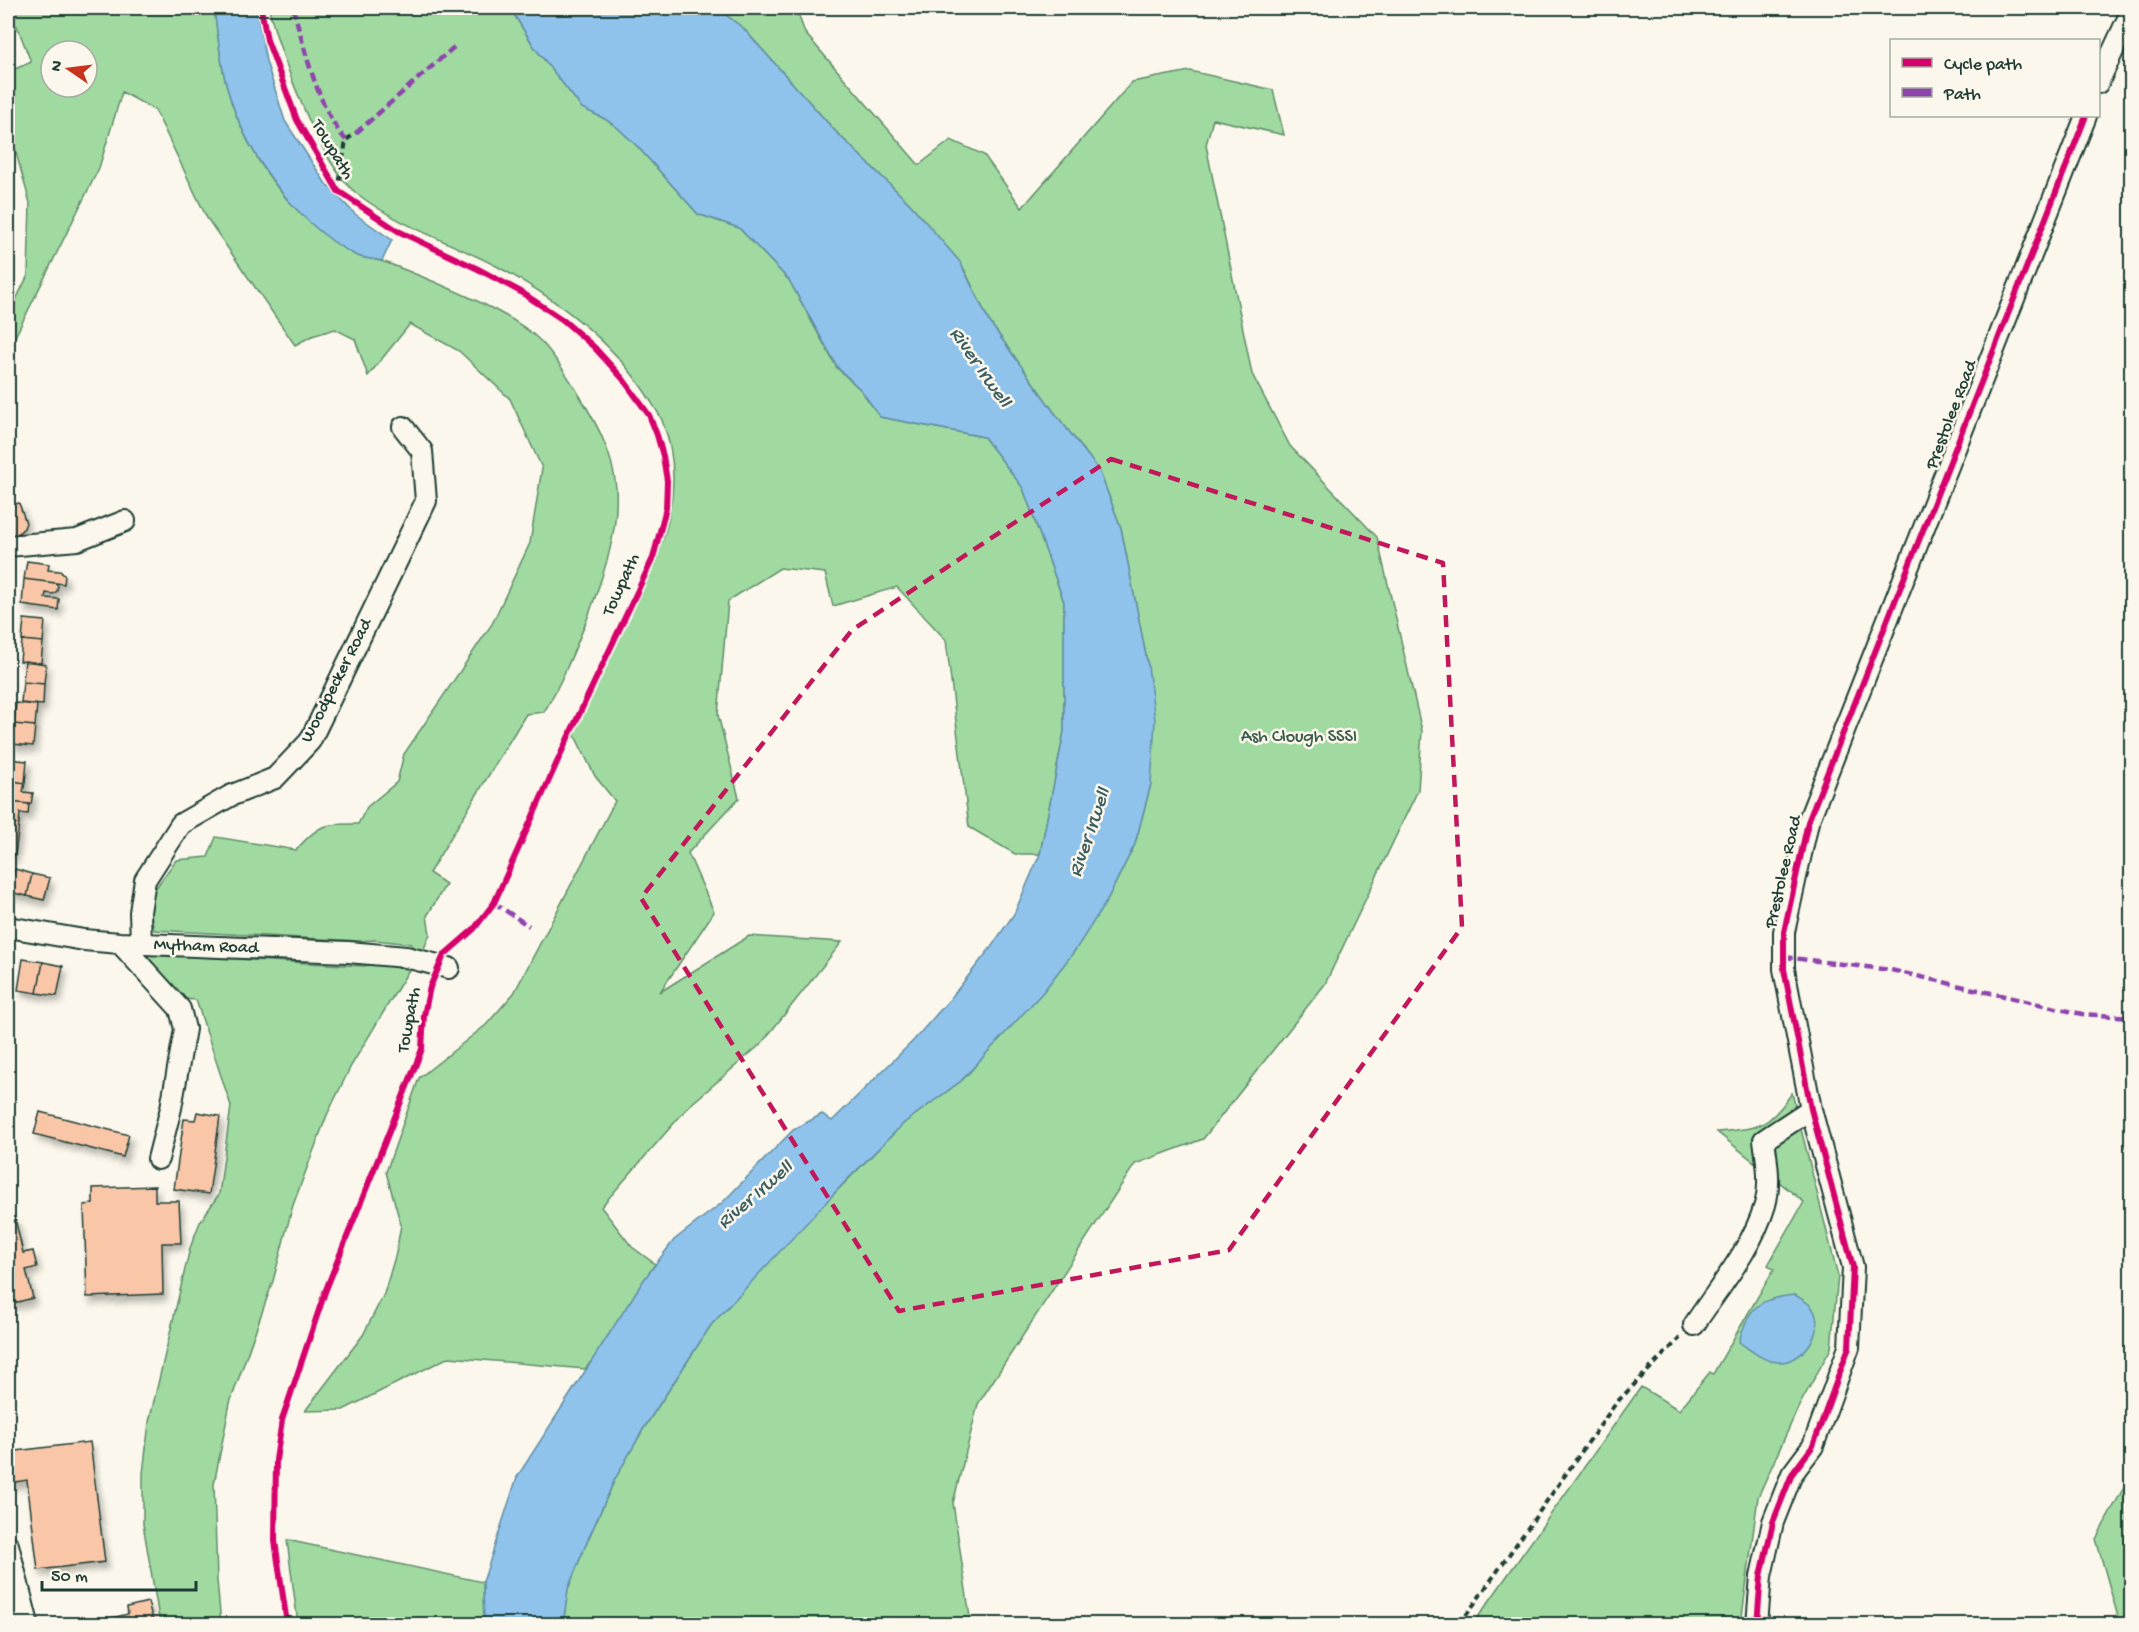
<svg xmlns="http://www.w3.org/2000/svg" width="2139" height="1632" viewBox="0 0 2139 1632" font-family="'Gochi Hand',sans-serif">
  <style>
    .green { fill: #a0daa0; stroke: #608c6a; stroke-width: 1.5; fill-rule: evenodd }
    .water { fill: #8fc3ec; stroke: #628da2; stroke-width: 1.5 }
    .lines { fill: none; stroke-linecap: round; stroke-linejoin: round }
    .stream { stroke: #628da2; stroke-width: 6 }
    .building { fill: #f9c7a8; stroke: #1f3d34; stroke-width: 1.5; filter: url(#shadow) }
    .minor-casing { stroke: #1f3d34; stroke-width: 24 }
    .path { stroke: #1f3d34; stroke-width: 4; stroke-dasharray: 6 4.5; stroke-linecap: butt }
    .minor { stroke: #fbf7ec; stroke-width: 20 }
    .quiet { stroke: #8e44ad; stroke-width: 4.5; stroke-dasharray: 9 4.5; stroke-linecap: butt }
    .cycleway-casing { stroke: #fbf7ec; stroke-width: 10 }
    .cycleway { stroke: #d6006c; stroke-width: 6 }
    .marked { fill: none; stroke: #c2185b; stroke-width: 4.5; stroke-dasharray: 12 8; stroke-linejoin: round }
    .labels { text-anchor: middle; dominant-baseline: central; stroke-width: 5; stroke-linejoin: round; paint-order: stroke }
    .street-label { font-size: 18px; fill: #1f3d34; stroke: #fbf7ec }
    .park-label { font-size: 18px; fill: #395c4a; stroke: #fbf7ec }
    .water-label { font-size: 20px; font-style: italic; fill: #3b5e62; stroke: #fbf7ec }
  </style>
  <defs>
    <filter id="shadow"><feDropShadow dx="3.5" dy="6" stdDeviation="3" flood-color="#0004"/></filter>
  </defs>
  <rect width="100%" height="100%" fill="#fbf7ec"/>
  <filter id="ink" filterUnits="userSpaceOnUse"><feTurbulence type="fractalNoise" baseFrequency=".0167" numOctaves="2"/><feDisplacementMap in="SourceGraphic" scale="12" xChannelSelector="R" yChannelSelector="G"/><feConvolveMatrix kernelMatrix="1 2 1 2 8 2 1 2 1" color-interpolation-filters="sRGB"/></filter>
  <g filter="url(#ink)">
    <path class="green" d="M8,8H214C217,31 220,56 225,80C239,136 272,192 318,229C328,236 348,253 359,256C370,259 380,260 390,264C426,278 461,292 495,310C539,333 549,347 575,388C594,419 613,451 616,488C619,533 603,576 588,617C575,649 562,682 544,712L526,714L429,873L446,884L427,916L430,934L423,951H416L411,944L375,940L359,941L154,930L147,900L176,860L208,857L216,837L296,850C320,823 324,824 358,824L367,807L397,782L404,754L492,624L530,543L542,468L510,399L459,351L410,324L368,376L355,339L335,329L312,336L295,345L207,218L155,110L122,92L99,168L10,347L8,346V316L28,275L30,203L8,124V72L31,62L17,26L8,29ZM51,51H87V87H51Z
      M269,8H510L535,48L582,108L605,119L618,128L637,146L698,214L739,228L789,280L837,368L861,390L880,417L984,437L1023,488L1064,602V732L1040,854H1015L969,827L946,640L897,587L833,606L825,573L780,568L728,601L718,715L739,798L688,853L714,912L660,992L749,936L842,942L761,1044L689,1106L601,1207L632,1247L655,1264L599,1352L585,1369L449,1357L343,1410L305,1411L363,1335L384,1294L396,1253L401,1225L386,1172L419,1078L486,1025L514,993L615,801L595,776L574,734C593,693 612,652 631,611C647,579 664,547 670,511C675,483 674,451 663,423C661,416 656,410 652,403C617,345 559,300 500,268C452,242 399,227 355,192C321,165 278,51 269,8Z
      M717,8H796L805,33L919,165L951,140L984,155L1022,208L1132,82L1190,71L1273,90L1284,135L1213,119L1206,145L1252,374L1290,446L1377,537L1422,731L1418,790L1325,984L1203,1139L1135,1164L978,1404L953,1503L971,1624H563L568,1589L586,1544L615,1479L644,1428L711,1325L796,1232L904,1123L961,1081L970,1072L1106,902L1135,844L1151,784L1148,666L1121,528L1099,470L1054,412L989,321L964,269L911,205L836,132L743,28Z
      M140,954L364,966C379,962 395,962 410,968L351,1066L327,1115L293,1205L273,1281L230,1403L214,1484L217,1580L221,1624H160L143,1524V1474L149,1422L190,1248L200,1222L219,1194L231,1106L196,1000L172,998Z
      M1792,1093L1838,1276L1831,1348L1799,1406L1758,1497L1741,1624H1473L1641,1387L1679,1410L1710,1372L1713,1374L1774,1269L1768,1265L1804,1202L1717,1132C1759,1128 1767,1129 1792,1093Z
      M2131,1474V1624H2120L2096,1539Z
      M287,1540L483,1582L484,1624H298Z"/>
    <path class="water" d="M214,8H256L266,61L285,121L326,184L355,214L392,240L382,261C374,259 363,259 355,255C292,221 242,149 225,80C220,56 217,32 214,8Z
      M510,8H717L743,28L836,132L911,205L960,262L989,321L1054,412L1099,470L1121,528L1148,666L1155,721L1151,784L1135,844L1106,902L1076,949L1043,992L961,1081L904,1123L843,1184L711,1325L644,1428L615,1479L586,1544L568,1589L563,1624H484L483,1582L517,1477L645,1278L674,1240L723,1202L793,1130L822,1114L832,1121L913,1041L950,999L992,946L1014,914L1040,854L1064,732V602L1023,488L984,437L880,417L861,390L838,368L789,280L739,228L698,214L637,146L618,128L605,119L582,108L535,48Z
      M1795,1295C1800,1298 1807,1302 1811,1306C1828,1327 1805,1361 1781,1362C1765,1363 1752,1351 1739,1342C1748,1307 1759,1298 1795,1295Z"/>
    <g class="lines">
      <path class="stream" d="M1651,1622L1653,1624"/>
    </g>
    <path class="building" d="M19,503L26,523L24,528L15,536L8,538V506Z
      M27,561L49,564L48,570L60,571L65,576L64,584L24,579Z
      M24,579L55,583L58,586L57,591L53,594L46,593L45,598L59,599L58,610L22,605Z
      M24,619L45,621L43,642L22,640Z
      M22,640L43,642L41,663L20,661Z
      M25,661L46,664L44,684L23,682Z
      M23,682L44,684L43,705L21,703Z
      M16,703L37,705L35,726L14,724Z
      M14,724L35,726L33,746L12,744Z
      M8,759L27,761L25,783L8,780Z
      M8,780L25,783L23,792L33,793L31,804L8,802Z
      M8,802L29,804L28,814L20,813L19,824L8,823Z
      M8,823L19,824L15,855L8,860Z
      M15,869L32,874L27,896L9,892Z
      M32,874L50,878L44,900L27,896Z
      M23,959L43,962L37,993L18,990Z
      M43,962L63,966L57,996L37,993Z
      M40,1112L129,1135L123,1157L34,1134Z
      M197,1112L220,1116L209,1194L174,1189L184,1119L195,1120Z
      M155,1186V1201H179L181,1243H162L163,1294L87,1297L84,1205L93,1204V1188Z
      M15,1218L23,1253L33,1251L37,1267L26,1270L33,1298L10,1304L8,1294V1220Z
      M90,1442L105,1562L38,1570L27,1480L9,1483L8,1452Z
      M148,1602L154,1624H88L128,1614L127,1607Z"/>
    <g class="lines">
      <defs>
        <path id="minor" d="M2098,83L2132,10
          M8,546L77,540L125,521
          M8,927L84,940L120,943L348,952L406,957L449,968
          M120,943L180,1009L185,1029L171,1108L158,1159
          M141,944L140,912L145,880L181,824L230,796L275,778L310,741L426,501L422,451L403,427
          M1694,1325C1719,1287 1752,1249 1765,1205C1771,1184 1767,1161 1764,1140L1811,1109
          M8,1545L28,1624
          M1757,1624L1761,1576L1773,1522L1792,1474L1813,1446L1849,1347L1853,1267L1811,1109L1784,969V932L1808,822L2086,116"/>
      </defs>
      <use href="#minor" class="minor-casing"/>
      <path class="path" d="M338,191L346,140L356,133
        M1460,1624L1616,1403L1680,1338"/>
      <use href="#minor" class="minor"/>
      <path class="quiet" d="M293,8C305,49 317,107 346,140
        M356,133L454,47
        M494,903L529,926
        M1784,957L1891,970L2082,1014L2132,1017"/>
      <defs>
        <path id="cycleway" d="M261,8L267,40L297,120L338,191L398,231L478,269L521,292L563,320L594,347L623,379L649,415L657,435L663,456L667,481L666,508L653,558L567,740L494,903L474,929L444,955L430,987L424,1015L422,1049L325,1292L282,1420L276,1460L275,1541L287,1624
          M1757,1624L1761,1576L1773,1522L1792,1474L1813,1446L1849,1347L1853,1267L1811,1109L1784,969V932L1808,822L2086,116"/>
      </defs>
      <use href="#cycleway" class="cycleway-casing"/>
      <use href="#cycleway" class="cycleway"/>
    </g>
  </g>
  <path class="marked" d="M1111,459L1443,563L1462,927L1229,1250L899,1311L641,898L852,630Z"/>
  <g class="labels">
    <g class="street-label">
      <text transform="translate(332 150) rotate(59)">Towpath</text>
      <text transform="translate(1952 415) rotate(-69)">Prestolee Road</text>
      <text transform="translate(622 585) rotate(-65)">Towpath</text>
      <text transform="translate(337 681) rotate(-63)">Woodpecker Road</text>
      <text transform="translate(1784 872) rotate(-77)">Prestolee Road</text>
      <text transform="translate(206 947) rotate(2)">Mytham Road</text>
      <text transform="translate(410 1020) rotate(-79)">Towpath</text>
    </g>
    <g class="park-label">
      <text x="1299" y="737">Ash Clough SSSI</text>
    </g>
    <g class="water-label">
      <text transform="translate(979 368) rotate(55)">River Irwell</text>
      <text transform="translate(1091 833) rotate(-71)">River Irwell</text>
      <text transform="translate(756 1196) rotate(-41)">River Irwell</text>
    </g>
  </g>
  <rect width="2139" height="1632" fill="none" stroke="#fbf7ec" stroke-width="30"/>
  <rect x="15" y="15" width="2109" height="1602" fill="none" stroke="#1f3d34" stroke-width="2" filter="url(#ink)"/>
  <rect x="1890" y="39" width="210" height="78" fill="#fbf7ec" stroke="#a3ada2" stroke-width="1.5"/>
  <rect x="1902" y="58" width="30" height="9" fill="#d6006c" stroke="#a3ada2" stroke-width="1.5"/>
  <text x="1944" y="69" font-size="18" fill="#1f3d34">Cycle path</text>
  <rect x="1902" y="88" width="30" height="9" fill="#8e44ad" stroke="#a3ada2" stroke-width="1.5"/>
  <text x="1944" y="99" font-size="18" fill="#1f3d34">Path</text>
  <g transform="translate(69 69) rotate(284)"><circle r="28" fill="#fbf7ec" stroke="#a3ada2" stroke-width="1.5"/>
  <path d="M0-4.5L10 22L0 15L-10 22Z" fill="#c8321e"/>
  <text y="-9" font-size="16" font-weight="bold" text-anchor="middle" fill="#1f3d34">N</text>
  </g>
  <path d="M42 1581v9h154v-9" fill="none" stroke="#1f3d34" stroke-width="3"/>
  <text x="51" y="1581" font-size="18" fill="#1f3d34" stroke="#fbf7ec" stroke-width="4.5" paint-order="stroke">50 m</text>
</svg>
